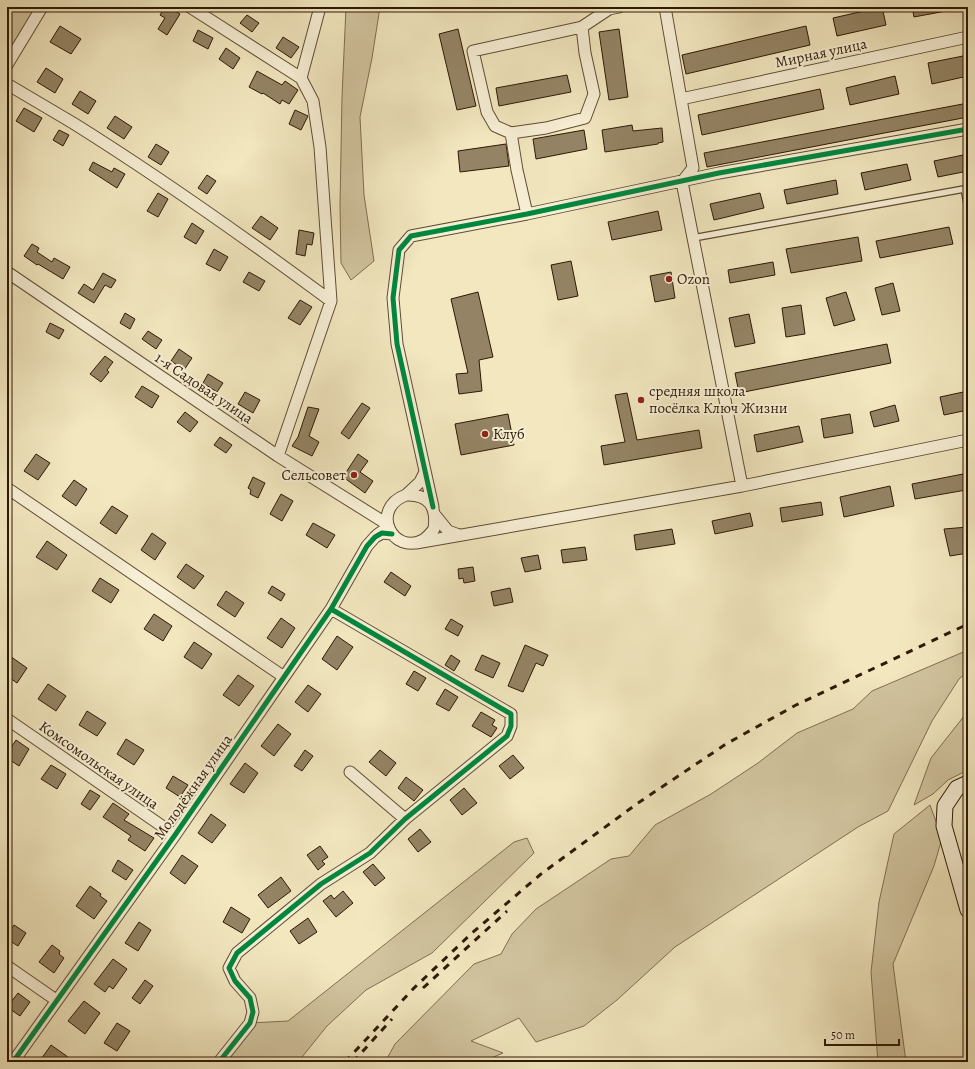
<svg xmlns="http://www.w3.org/2000/svg" width="975" height="1069" viewBox="0 0 975 1069" font-family="Alegreya,serif">
  <style>
    .green { fill: #d1c49f; stroke: #806e52 }
    .building { fill: #948465; stroke: #2e1904 }
    .lines { fill: none; stroke-linecap: round; stroke-linejoin: round }
    .lane-casing { stroke: #5f4c33; stroke-width: 8 }
    .street-casing { stroke: #5f4c33; stroke-width: 13 }
    .secondary-casing { stroke: #2e1904; stroke-width: 17 }
    .lane { stroke: #f7efd5; stroke-width: 5.5 }
    .street { stroke: #f7efd5; stroke-width: 11 }
    .secondary { stroke: #f7efd5; stroke-width: 15 }
    .rail { stroke: #2e1904; stroke-width: 3; stroke-dasharray: 7 7; stroke-linecap: butt }
    .cycleway-casing { stroke: #f7efd5; stroke-width: 8 }
    .cycleway { stroke: #00873e; stroke-width: 5 }
    .poi-dot { fill: #8f2418; stroke: #f7efd5; stroke-width: 1.5 }
    .labels { text-anchor: middle; dominant-baseline: central; stroke-width: 4; stroke-linejoin: round; paint-order: stroke }
    .street-label { font-size: 15px; fill: #2e1904; stroke: #f7efd5 }
    .poi-label { font-size: 15px; fill: #2e1904; stroke: #f7efd5; text-anchor: start }
  </style>
  <rect width="100%" height="100%" fill="#f2e7bf"/>
  <filter id="stains"><feTurbulence type="fractalNoise" baseFrequency=".005" numOctaves="4"/><feColorMatrix values="0 0 0 0 .2 0 0 0 0 .09 0 0 0 0 .02 0 0 0 .5 -.17"/></filter>
  <radialGradient id="worn" r=".72"><stop offset=".6" stop-color="#630" stop-opacity="0"/><stop offset="1" stop-color="#630" stop-opacity=".3"/></radialGradient>
  <path class="green" d="M7,7H36L17,39L7,54Z
    M346,7H380L372,58L360,117L364,195L374,261L351,280L341,263L340,205L342,97Z
    M968,650V671L959,679L932,721L888,811L858,827L675,947L617,1000L584,1026L536,1042L519,1018L471,1041L503,1053L482,1062H385L395,1044L474,964L501,954L512,934L536,909L611,859L629,856L655,825L711,794L758,763L797,733L853,709L872,691Z
    M968,711V770L948,780L933,794L914,805L931,758Z
    M930,805L942,838L934,866L893,964L906,1062H878L871,972L879,902L894,834Z
    M527,838L534,853L432,953L366,990L327,1026L298,1062H219L250,1023L288,1021L514,842Z"/>
  <path class="building" d="M165,7H169L180,14L167,35L158,29L165,18L160,15Z
    M882,7L886,25L837,36L833,18Z
    M912,7H945L946,11L914,17Z
    M247,15L259,23L252,32L240,23Z
    M60,26L81,39L71,54L50,42Z
    M806,26L810,45L686,74L682,55Z
    M458,29L476,106L457,110L439,34Z
    M619,29L628,97L609,100L599,32Z
    M198,30L213,38L208,49L193,41Z
    M283,37L299,47L291,58L276,48Z
    M226,48L240,58L233,69L219,59Z
    M968,55V76L932,84L928,63Z
    M46,68L63,79L55,93L37,82Z
    M257,71L282,85L285,81L298,90L289,104L282,100L280,104L263,93L262,94L249,87Z
    M567,75L571,92L499,106L496,88Z
    M895,76L899,94L850,105L846,88Z
    M820,89L824,109L702,135L698,115Z
    M80,91L96,101L88,114L72,104Z
    M968,103V117L707,167L704,153Z
    M24,108L42,118L34,132L16,121Z
    M295,110L308,116L301,130L289,124Z
    M115,116L132,127L124,139L107,128Z
    M632,125L633,131L662,128L663,142L658,143V144L605,152L602,130Z
    M59,130L69,135L63,146L53,140Z
    M584,130L587,149L536,159L533,139Z
    M156,144L169,152L161,165L148,157Z
    M506,144L509,166L460,172L458,151Z
    M968,154V171L938,177L934,161Z
    M93,162L112,172L114,168L125,174L117,188L89,170Z
    M907,164L911,180L865,190L861,173Z
    M207,175L216,181L207,194L198,188Z
    M836,180L838,194L787,204L784,190Z
    M158,193L168,199L158,217L147,211Z
    M760,193L764,208L714,220L710,204Z
    M658,211L662,230L612,240L608,222Z
    M261,216L278,228L270,240L252,228Z
    M192,223L204,231L196,244L184,237Z
    M949,227L953,244L880,258L876,241Z
    M299,230L314,233L312,245L307,244L305,256L296,254Z
    M858,237L862,261L791,273L786,249Z
    M32,244L39,248L37,252L52,262L54,258L70,267L63,279L38,264L37,265L24,256Z
    M214,249L228,257L220,271L206,264Z
    M571,261L578,296L558,300L551,265Z
    M773,262L775,275L730,283L728,270Z
    M249,272L265,281L259,291L243,282Z
    M671,272L675,298L655,302L650,276Z
    M103,273L116,280L111,288L105,285L94,303L78,293L84,284L93,290Z
    M893,283L900,311L882,315L875,288Z
    M478,292L493,357L479,360L482,391L459,394L456,374L468,373L451,299Z
    M846,292L855,320L834,326L826,298Z
    M300,300L312,307L300,325L288,318Z
    M801,305L805,334L786,337L782,308Z
    M125,313L135,319L130,329L120,323Z
    M749,314L755,343L735,347L729,318Z
    M50,323L64,330L59,339L46,332Z
    M148,331L162,340L156,349L142,339Z
    M887,344L891,363L739,393L735,373Z
    M179,349L192,358L184,370L171,361Z
    M105,356L113,362L107,370L109,372L101,382L90,374Z
    M208,374L223,383L217,392L203,383Z
    M142,386L159,396L152,408L135,397Z
    M968,391V410L944,415L940,397Z
    M245,392L260,400L253,413L238,404Z
    M627,393L637,440L699,430L702,448L604,465L601,446L625,442L615,395Z
    M362,403L370,408L349,439L341,433Z
    M895,405L899,421L874,427L870,412Z
    M308,407L319,409L309,436L319,442L312,456L292,446L298,437Z
    M185,412L198,422L190,432L177,422Z
    M508,414L514,445L461,455L455,424Z
    M850,414L853,433L824,438L821,419Z
    M799,426L803,442L757,452L754,435Z
    M220,437L232,445L226,453L214,445Z
    M36,454L50,463L38,480L24,471Z
    M358,454L368,461L360,472L373,481L365,493L343,477Z
    M963,474L966,490L915,499L912,484Z
    M253,477L265,483L258,498L250,494L251,490L248,488Z
    M74,480L87,489L76,506L62,496Z
    M890,486L894,506L844,517L840,497Z
    M281,494L293,501L282,521L270,514Z
    M821,502L823,515L782,522L780,508Z
    M112,506L128,516L116,534L100,523Z
    M750,513L753,526L715,534L712,521Z
    M313,523L335,535L327,548L306,535Z
    M968,527V553L950,556L944,529Z
    M672,529L675,544L636,550L634,535Z
    M152,533L166,543L155,560L141,550Z
    M47,541L67,555L57,570L36,557Z
    M585,547L587,560L563,563L561,550Z
    M538,555L541,569L525,572L521,558Z
    M186,564L204,576L194,589L177,577Z
    M473,567L475,581L464,583L463,578L459,579L458,569Z
    M391,572L411,586L405,596L384,582Z
    M100,578L119,590L111,603L92,591Z
    M272,586L285,594L281,601L268,593Z
    M510,588L513,602L494,606L491,592Z
    M226,591L244,603L235,617L217,605Z
    M154,614L172,626L163,641L144,629Z
    M281,618L295,628L282,648L267,638Z
    M451,619L463,626L458,636L445,629Z
    M337,636L353,647L337,670L322,659Z
    M194,642L212,654L202,669L184,657Z
    M525,645L548,655L543,666L536,663L523,692L508,686Z
    M7,654L27,668L17,683L7,676Z
    M451,655L460,661L454,671L445,665Z
    M482,655L500,663L493,678L475,670Z
    M414,671L426,678L418,691L406,684Z
    M238,675L254,686L239,706L223,695Z
    M48,684L66,696L56,711L38,699Z
    M308,685L321,694L308,712L295,702Z
    M445,689L458,697L449,711L436,704Z
    M87,711L106,723L97,736L79,725Z
    M481,712L495,720L492,725L497,728L491,737L472,726Z
    M278,724L291,734L274,756L261,746Z
    M126,739L144,750L134,765L117,754Z
    M16,740L29,749L19,766L7,758V754Z
    M305,750L313,756L302,771L294,766Z
    M380,750L396,763L386,776L369,762Z
    M513,755L524,768L510,779L499,766Z
    M245,763L258,773L244,793L230,784Z
    M51,765L66,774L57,789L41,779Z
    M173,776L188,785L180,797L166,788Z
    M406,777L423,790L414,801L398,788Z
    M464,788L477,803L462,815L450,800Z
    M90,790L100,796L90,810L81,804Z
    M113,803L129,814L124,820L154,838L145,851L128,840L131,836L103,817Z
    M211,814L226,825L212,843L198,833Z
    M420,829L431,842L418,852L408,839Z
    M320,846L328,857L322,861L325,864L318,870L307,855Z
    M182,855L198,866L185,884L170,873Z
    M118,860L133,870L126,880L112,871Z
    M373,864L385,878L375,886L363,872Z
    M281,877L291,891L268,908L258,895Z
    M90,886L101,894L100,896L107,901L94,919L76,906Z
    M343,891L353,903L336,917L323,901L331,895L334,899Z
    M231,907L250,919L242,933L223,922Z
    M308,918L317,932L299,944L290,931Z
    M139,922L151,930L138,951L125,943Z
    M14,925L26,933L18,946L7,939V935Z
    M52,945L60,951L59,954L64,958L54,973L39,962Z
    M113,959L127,969L113,989L109,986L105,992L94,984Z
    M145,980L153,986L140,1004L132,998Z
    M18,993L30,1002L20,1016L7,1007Z
    M84,1001L100,1013L85,1034L68,1021Z
    M117,1023L130,1031L117,1051L104,1043Z
    M51,1045L68,1057L65,1062H39Z"/>
  <g class="lines">
    <defs>
      <path id="lane" d="M968,188L964,189L968,208
        M693,238L964,189"/>
      <path id="street" d="M190,7L301,78L313,101L320,147L331,301L278,456
        M665,7L693,168L682,182L742,486
        M7,65L42,7
        M301,78L320,7
        M7,84C29,97 51,110 73,123C161,178 247,239 331,301
        M681,99L968,37
        M511,133L546,128L585,118L594,94L585,53L582,27
        M527,214L517,170L511,133L495,126L487,112L473,51L582,27L609,9L619,7
        M7,272L278,456L387,524L384,530L377,535
        M7,488L284,677
        M406,495C430,494 437,508 434,529C431,533 428,537 423,540C393,556 369,509 406,495Z
        M406,495L420,482L425,472
        M433,507L397,344L393,298L399,250L411,236L527,214L719,173L968,129
        M435,515L448,531L459,535
        M416,543L742,486L968,440
        M7,719L175,835
        M350,772L405,819
        M7,966L56,1000
        M13,1062L175,835L284,677L331,609L367,546L375,537L382,533L392,534
        M219,1062L250,1023L253,1012L250,998L235,981L229,968L237,953L321,884L370,853L405,819L507,736L511,726V714L331,609"/>
      <path id="secondary" d="M968,783L957,788L945,806L944,826L968,910"/>
    </defs>
    <use href="#lane" class="lane-casing"/>
    <use href="#street" class="street-casing"/>
    <use href="#secondary" class="secondary-casing"/>
    <use href="#lane" class="lane"/>
    <use href="#street" class="street"/>
    <use href="#secondary" class="secondary"/>
    <path class="rail" d="M423,988L507,911
      M345,1062L414,988L472,933L541,874L638,803L726,744L796,705L968,624
      M353,1062L392,1019"/>
    <defs>
      <path id="cycleway" d="M433,507L397,344L393,298L399,250L411,236L527,214L719,173L968,129
        M13,1062L175,835L284,677L331,609L367,546L375,537L382,533L392,534
        M219,1062L250,1023L253,1012L250,998L235,981L229,968L237,953L321,884L370,853L405,819L507,736L511,726V714L331,609"/>
    </defs>
    <use href="#cycleway" class="cycleway-casing"/>
    <use href="#cycleway" class="cycleway"/>
  </g>
  <g class="poi-dot">
    <circle cx="669" cy="279" r="4"/>
    <circle cx="641" cy="400" r="4"/>
    <circle cx="485" cy="434" r="4"/>
    <circle cx="354" cy="475" r="4"/>
  </g>
  <g class="labels">
    <g class="street-label">
      <text transform="translate(821 53) rotate(-12)">Мирная улица</text>
      <text transform="translate(204 388) rotate(34)">1-я Садовая улица</text>
      <text transform="translate(99 765) rotate(35)">Комсомольская улица</text>
      <text transform="translate(193 787) rotate(-55)">Молодёжная улица</text>
    </g>
    <g class="poi-label">
      <text x="677" y="279">Ozon</text>
      <text x="649" y="391">средняя школа<tspan x="649" dy="17">посёлка Ключ Жизни</tspan></text>
      <text x="493" y="434">Клуб</text>
      <text x="346" y="475" text-anchor="end">Сельсовет</text>
    </g>
  </g>
  <rect width="975" height="1069" fill="none" stroke="#f2e7bf" stroke-width="24"/>
  <rect x="8" y="8" width="959" height="1053" fill="none" stroke="#2e1904" stroke-width="2"/>
  <rect x="12" y="12" width="951" height="1045" fill="none" stroke="#2e1904"/>
  <path d="M825 1039v6h74v-6" fill="none" stroke="#2e1904" stroke-width="2"/>
  <text x="831" y="1039" font-size="12" fill="#2e1904" stroke="#f7efd5" stroke-width="3" paint-order="stroke">50 m</text>
  <rect width="100%" height="100%" filter="url(#stains)"/>
  <rect width="100%" height="100%" fill="url(#worn)"/>
</svg>
